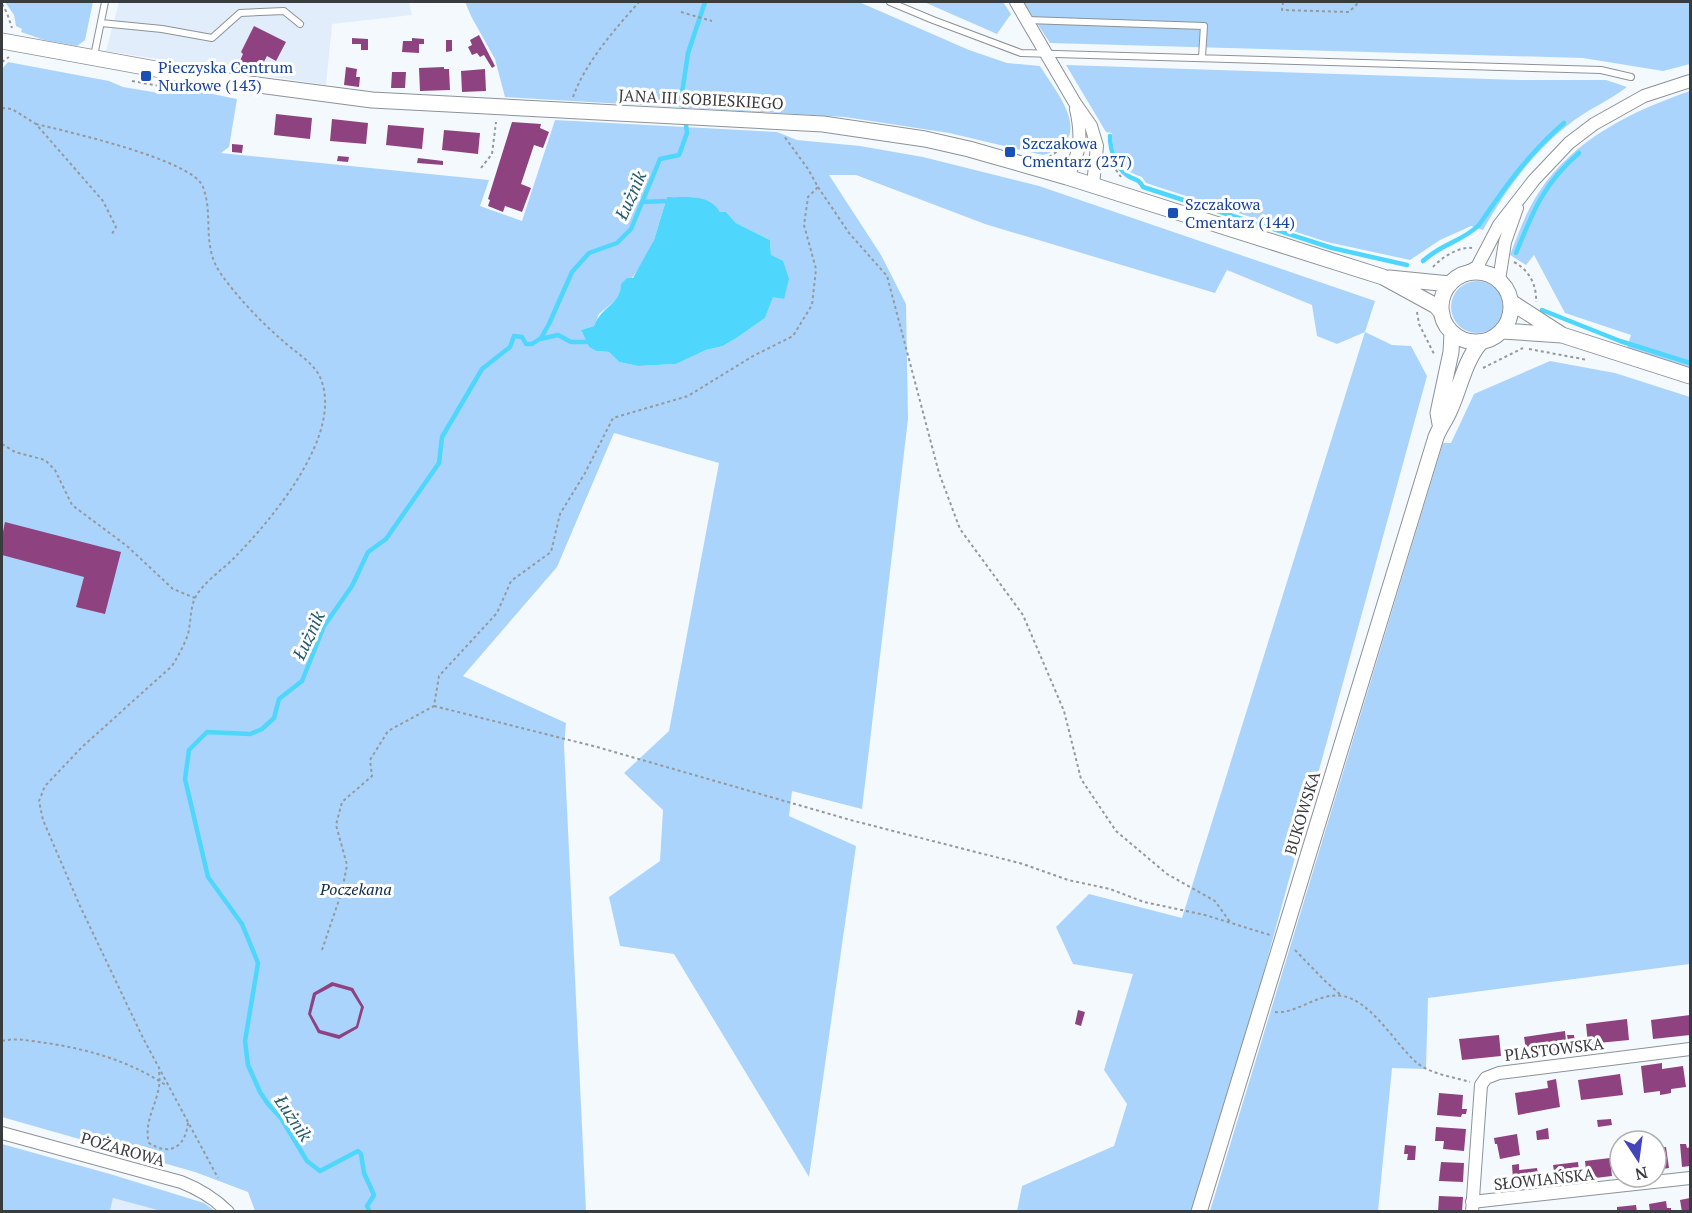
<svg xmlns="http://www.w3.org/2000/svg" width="1692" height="1213" viewBox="0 0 1692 1213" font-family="'PT Serif',serif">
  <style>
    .built { fill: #e1edfa }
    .green { fill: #abd4fc; fill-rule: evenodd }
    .water { fill: #4fd6fd }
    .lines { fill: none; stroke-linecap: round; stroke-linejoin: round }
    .stream { stroke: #4fd6fd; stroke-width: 4.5 }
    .building { fill: #8e4380; fill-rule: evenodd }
    .service-casing { stroke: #8c9298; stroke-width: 8 }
    .minor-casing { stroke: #8c9298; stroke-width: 14 }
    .tertiary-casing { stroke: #8c9298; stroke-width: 17 }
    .path { stroke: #95999c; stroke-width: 2; stroke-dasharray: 3 3; stroke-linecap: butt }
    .service { stroke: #fff; stroke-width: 6 }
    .minor { stroke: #fff; stroke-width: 12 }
    .tertiary { stroke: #fff; stroke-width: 15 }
    .transit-dot { fill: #1a4fb4; stroke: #fff; stroke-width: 2 }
    .labels { text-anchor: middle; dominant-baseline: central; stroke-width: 6; stroke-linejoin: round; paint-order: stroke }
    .transit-label { font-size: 16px; fill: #164399; stroke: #fff; text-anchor: start }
    .street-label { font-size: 16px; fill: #393c3e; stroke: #fff }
    .park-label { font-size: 16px; font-style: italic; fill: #0e2d49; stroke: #fff }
    .water-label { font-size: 18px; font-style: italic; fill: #255c6c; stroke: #fff }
  </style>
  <rect width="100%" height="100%" fill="#f4f9fe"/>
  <path class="built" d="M119,2H409L412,15L332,24L326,85L106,51Z
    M113,1198L161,1211L110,1212Z"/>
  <path class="green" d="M5,2H93L85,40L77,46L44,40L21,32L22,29L16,26L14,15Z
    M465,2H859L969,50L1007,63L1040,66C1058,95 1097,139 1043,155L949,133L845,117L505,97L495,59L472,18Z
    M924,2H1003L1011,14L997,34Z
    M1023,2H1690V64L1663,71L1583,58L1050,43Z
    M8,62L109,81L123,87L165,94L198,91L237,99L229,147L221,153L489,180L480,206L522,221L555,120L777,132L797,140L860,146L923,157L1039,186L1375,301L1365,332L1392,345L1411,346L1427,376L1247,1033L1193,1211H1017L1022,1186L1114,1146L1127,1104L1104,1070L1133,974L1073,964L1056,927L1089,894L1182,918L1365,332L1337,344L1317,336L1312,305L1227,270L1215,293L985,224L856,175H829L881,255L906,304L908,419L862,809L792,791L789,816L856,846L809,1177L674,954L620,946L609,897L660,861L663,810L624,773L669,731L719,463L614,433L557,567L463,676L566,723L564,745L586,1211H255L248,1192L195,1172L2,1117V69ZM667,197C692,199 701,192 720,212H726L736,223L770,240L771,255L784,299L773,296L765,318L738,337L723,346L706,350L676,364L638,366L619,362L609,352L596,351L589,347L581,330L594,326L599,314L617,299L644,261L654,240Z
    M1066,65L1519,80H1606L1627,87C1609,101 1586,110 1568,125C1532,153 1506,190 1483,230L1471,226L1440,240L1410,260L1327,242L1146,183L1142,177C1118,169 1113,157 1112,133L1106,132Z
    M1690,91V367L1627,348L1631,335L1565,313L1534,255L1526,265L1510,255C1518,234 1526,212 1539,192C1574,139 1632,111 1690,91Z
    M1451 307a26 26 0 1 1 52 0a26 26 0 1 1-52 0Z
    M1550,361L1615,373L1690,397V964L1428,998L1426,1069L1392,1068L1378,1211H1210L1443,443H1451L1474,394Z
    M2,1144L110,1174L204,1203L215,1211H161L113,1198L110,1211H2Z"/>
  <path class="water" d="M667,197C687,198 708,193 720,212H726L736,223L770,240L771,255L783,261L789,279L784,299L773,297L765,318L738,337L723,346L706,350L676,364L638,366L619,362L609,352L596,351L589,347L581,330L594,326C602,305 621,305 621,284L627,278H633L654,240Z"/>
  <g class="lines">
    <path class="stream" d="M1110,136C1110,151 1116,168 1128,176C1135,180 1139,179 1143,187L1332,248L1407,265
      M642,202L665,201
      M1516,253C1533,211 1544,183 1579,153
      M1423,261C1441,244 1463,241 1479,225C1505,187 1529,153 1564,123
      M1542,310L1620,341L1690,363
      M540,339L558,335L571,342H587
      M370,1212L367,1206L374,1195L364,1173L361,1154L358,1151L320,1171L307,1161L281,1118L268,1104L260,1092L248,1065L245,1041L258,963L242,924L208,877L185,779L189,750L207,732L250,734L262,729L274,718L279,699L302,681L324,626L352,586L368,552L386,539L439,463L442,437L482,369L510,347L514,336L522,337L526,344H532L541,338L549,324L572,272L589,253L617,243L631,229L660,159L679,155L687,133L682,93L688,53L705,2"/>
  </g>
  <path class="building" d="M254,26L286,42L276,61L267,56L257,75L235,72L243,54L241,52Z
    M479,35L495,66L492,68L484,55L480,57L477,53L472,55L468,47L472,45L470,40Z
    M352,38L368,39V50H361V44H352Z
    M412,38L424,39V44H419V53L402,52L403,41H412Z
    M446,40H452V51L446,52Z
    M346,67L357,69L356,77H360L359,87L344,85Z
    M444,67V69H449L450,90L420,91L419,68Z
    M485,69L486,91L462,92L461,71Z
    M392,72H406L405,88H391Z
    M276,114L312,118L310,139L274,135Z
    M332,119L368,123L366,144L330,141Z
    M512,122L541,124L540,128L549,132L543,148L534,145L521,184L531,188L522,212L505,206L503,212L488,206L490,200L488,199Z
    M388,125L424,128L422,149L386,145Z
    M444,130L480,133L478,154L442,150Z
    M232,144L243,145L242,153L232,152Z
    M338,156L349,157L348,162L337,161Z
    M418,158L443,161V165L417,163Z
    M5,522L121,552L105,614L76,607L84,577L2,555V537Z
    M332,982L353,988L364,1007L358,1028L339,1039L318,1033L308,1014L313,993ZM333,986L351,991L361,1007L356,1026L339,1035L320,1030L311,1014L316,995Z
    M1078,1010L1085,1012L1081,1026L1075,1024Z
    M1690,1015V1035L1653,1039L1651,1020Z
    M1627,1019L1629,1040L1588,1044L1586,1024Z
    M1565,1031L1567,1051L1527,1056L1524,1037Z
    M1499,1035L1501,1056L1462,1060L1459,1039Z
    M1567,1035H1574L1575,1045L1569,1046Z
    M1662,1063V1069L1683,1066L1686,1087L1671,1089V1093L1666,1094L1660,1095V1091L1644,1093L1641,1066Z
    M1620,1074L1623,1095L1581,1100L1578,1080Z
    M1556,1079L1560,1107L1518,1115L1515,1093L1548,1088L1547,1081Z
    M1439,1093L1463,1095L1462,1109H1467L1466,1114H1462L1461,1117L1437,1115Z
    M1611,1119L1612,1125L1598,1127L1597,1120Z
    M1436,1127L1466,1129L1464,1151L1443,1149L1444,1141H1435Z
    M1548,1128L1549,1139L1537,1140L1536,1131Z
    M1517,1134L1520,1155L1500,1159L1497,1144H1495L1494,1138Z
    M1680,1144H1686L1687,1148L1690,1147V1166L1682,1167Z
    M1405,1145L1416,1146L1415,1160H1407L1408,1154H1404Z
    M1666,1147L1669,1168L1656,1170V1148Z
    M1615,1153H1620V1178H1619Z
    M1610,1158L1612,1176L1587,1179L1585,1161Z
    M1441,1162L1464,1163L1463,1182L1439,1181Z
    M1578,1162L1580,1179L1556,1183L1553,1165Z
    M1519,1164V1170L1537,1168L1538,1174L1543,1173L1545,1188L1540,1189L1539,1185L1521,1187L1520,1179H1513L1512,1165Z
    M1439,1196L1463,1197L1462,1212H1438Z
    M1690,1198V1212H1682L1680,1200Z
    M1666,1201L1667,1208H1671V1212H1650L1649,1204Z
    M1636,1205L1637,1212H1617V1207Z"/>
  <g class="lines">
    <defs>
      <path id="service" d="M890,2L933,20L1021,53L1601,70L1631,77
        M1027,20L1204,26L1202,57
        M101,23L162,29L212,38L240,13L284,11L300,24
        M94,56L105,2"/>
      <path id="minor" d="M1016,2L1075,103L1091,126L1097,146L1093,185
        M1067,177C1081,152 1082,136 1076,109
        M1466,273L1477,267L1499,225L1534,180L1569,143L1594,124L1644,96L1690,81
        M1499,280L1505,242L1517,208
        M2,1133L181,1182C199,1189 214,1198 228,1212
        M1472,1202L1690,1178
        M1472,1212L1481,1085L1486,1078L1499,1073L1690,1049"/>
      <path id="tertiary" d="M2,41L205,78L372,100L823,124L925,139L969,149L1067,177L1383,277L1436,306L1442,313
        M1441 307a35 35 0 1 1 70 0a35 35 0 1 1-70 0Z
        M1389,278L1450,284
        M1511,302L1562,335L1690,376
        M1502,331L1562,335
        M1440,424L1438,413L1451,352L1452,333
        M1199,1212L1436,437C1440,427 1445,421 1449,412C1460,389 1464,361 1481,342"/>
    </defs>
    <use href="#service" class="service-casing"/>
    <use href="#minor" class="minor-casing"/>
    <use href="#tertiary" class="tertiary-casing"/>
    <path class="path" d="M1283,2L1282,10L1349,12L1359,2
      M1121,3V2
      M2,4L7,13L12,28
      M681,12L712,21
      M2,62L9,57
      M132,81L165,87
      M573,97C585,63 615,29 639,2
      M2,108L12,109L36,124L103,201L116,227L112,234
      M36,124C65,131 194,160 203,187C214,216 201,246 221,274C238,298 261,322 283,341C294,351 312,362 319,375C347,431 272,519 236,556C224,569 203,582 195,598C190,609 191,622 188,634C184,646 178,656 172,666L82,747L45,786L39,801L43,820L80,906L143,1038L218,1178
      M1049,157L1064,147
      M1109,160L1121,177
      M481,168L492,154L496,122
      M818,187L849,233L887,276L939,473L960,529L1023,615L1064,711L1081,779L1116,831L1167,874L1215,901L1230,922
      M1514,262C1529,270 1537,285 1536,302
      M1433,267C1441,258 1459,246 1472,248
      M1417,312L1419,324L1435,356
      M1529,349L1588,360
      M1483,368L1523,348
      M2,444L15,452L45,460L55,470L72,505L127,546L173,589L195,598
      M434,706L597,747L854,821L1023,864L1068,880L1110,889L1144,902L1205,915L1270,935
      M322,950L342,891L347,865L336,825L342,802L372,776L370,760L388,731L434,706L439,676L497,613L511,581L551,552L560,514L585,473L613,418L688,396L753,356L793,336L812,305L816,269L804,225L808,197L818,187L808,169L784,136
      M1295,950L1324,980L1342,996
      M1275,1012C1298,1014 1318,992 1342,996C1371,1000 1396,1045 1417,1063C1431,1074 1453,1077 1470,1082
      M2,1041C14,1038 26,1040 39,1042C84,1048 129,1060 167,1086
      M159,1072C163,1099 142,1118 149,1143C171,1157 186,1146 188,1122"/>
    <use href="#service" class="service"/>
    <use href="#minor" class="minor"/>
    <use href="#tertiary" class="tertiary"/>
  </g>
  <g class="transit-dot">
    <rect x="140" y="70" width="12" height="12" rx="3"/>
    <rect x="1004" y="146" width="12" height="12" rx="3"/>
    <rect x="1167" y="207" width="12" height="12" rx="3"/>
  </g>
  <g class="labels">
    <g class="transit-label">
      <text x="158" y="67">Pieczyska Centrum<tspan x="158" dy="18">Nurkowe (143)</tspan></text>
      <text x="1022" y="143">Szczakowa<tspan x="1022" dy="18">Cmentarz (237)</tspan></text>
      <text x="1185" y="204">Szczakowa<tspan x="1185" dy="18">Cmentarz (144)</tspan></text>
    </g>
    <g class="street-label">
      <text transform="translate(701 99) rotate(3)">JANA III SOBIESKIEGO</text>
      <text transform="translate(1302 813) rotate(-73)">BUKOWSKA</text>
      <text transform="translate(1554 1049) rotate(-7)">PIASTOWSKA</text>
      <text transform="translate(123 1149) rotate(16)">POŻAROWA</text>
      <text transform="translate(1544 1179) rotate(-6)">SŁOWIAŃSKA</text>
    </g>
    <g class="park-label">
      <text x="356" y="889">Poczekana</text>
    </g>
    <g class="water-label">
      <text transform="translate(630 195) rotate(-66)">Łużnik</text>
      <text transform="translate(308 635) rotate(-65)">Łużnik</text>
      <text transform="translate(294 1118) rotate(56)">Łużnik</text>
    </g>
  </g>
  <rect width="1692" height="1213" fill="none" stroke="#393c3e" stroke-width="6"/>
  <g transform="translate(1638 1159) rotate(167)"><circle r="28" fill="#ffffff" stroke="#b0b1b2" stroke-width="1.5"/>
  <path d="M0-4.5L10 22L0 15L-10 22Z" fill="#4445bb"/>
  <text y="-9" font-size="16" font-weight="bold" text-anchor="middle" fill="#393c3e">N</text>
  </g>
</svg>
